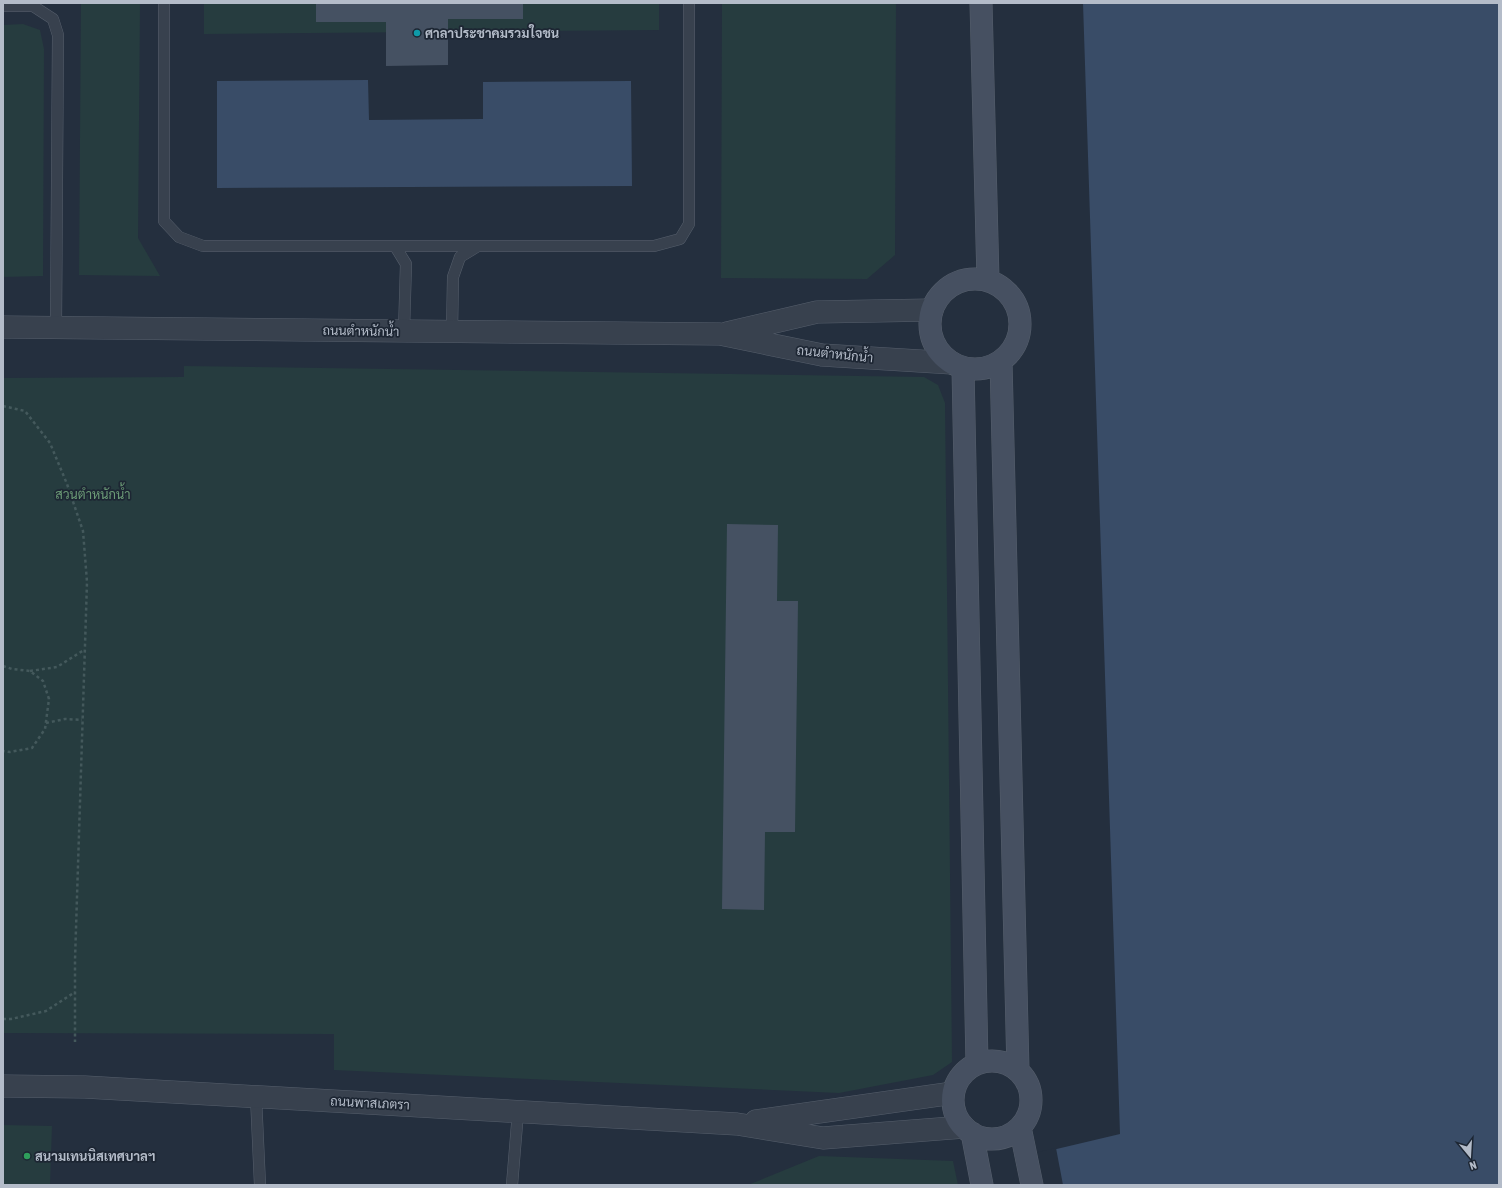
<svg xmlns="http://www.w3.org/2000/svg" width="1502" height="1188" viewBox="0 0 1502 1188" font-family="'Asap Condensed',Sarabun,sans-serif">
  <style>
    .green { fill: #263c3f }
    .water { fill: #394c67 }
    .pier { fill: #242f3e }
    .building { fill: #455162 }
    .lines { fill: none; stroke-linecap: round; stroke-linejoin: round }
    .service-casing { stroke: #565f6c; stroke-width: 12 }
    .tertiary-casing { stroke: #565f6c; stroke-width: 23 }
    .secondary-casing { stroke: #565f6c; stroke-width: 23 }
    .path { stroke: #44595c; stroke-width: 2.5; stroke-dasharray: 3 3; stroke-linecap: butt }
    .service { stroke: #38414e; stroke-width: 11 }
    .tertiary { stroke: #38414e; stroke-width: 22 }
    .secondary { stroke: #465061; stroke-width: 22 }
    .culture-dot { fill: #0f9aa8; stroke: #1d2633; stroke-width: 1.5 }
    .leisure-dot { fill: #2e9e5b; stroke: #1d2633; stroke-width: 1.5 }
    .labels { text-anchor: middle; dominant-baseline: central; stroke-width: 3.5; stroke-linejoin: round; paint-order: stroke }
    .poi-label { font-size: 13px; font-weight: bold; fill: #b4bcc9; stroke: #1d2633; text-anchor: start }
    .street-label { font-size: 13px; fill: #b4bcc9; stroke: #1d2633 }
    .park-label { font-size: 13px; fill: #6b9a76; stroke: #1d2633 }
  </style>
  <rect width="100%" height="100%" fill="#242f3e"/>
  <path class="green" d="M81,3H140L138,238L160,276L79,275Z
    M204,3H659V30L204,34Z
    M722,3H896L895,255L867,279L721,278Z
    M23,24L40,30L44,49L43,276L3,277V25Z
    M184,366L924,377L938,385L945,403L952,1062L933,1075L839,1093L334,1070V1034L3,1033V378L184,377Z
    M3,1125L52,1126L50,1185H3Z
    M819,1156L953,1161L958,1185H748Z"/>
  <path class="water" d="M1083,3H1499V1185H1012L1027,1156L1120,1134Z
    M368,80L369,120L483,119V82L631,81L632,186L217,188V81Z"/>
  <path class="pier" d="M1056,1148L1063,1185H1010L1025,1155Z"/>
  <path class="building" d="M316,3H523V19H448V65L386,66V22H316Z
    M727,524L778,525L777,601H798L795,832H765L764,910L722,909Z"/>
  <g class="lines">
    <defs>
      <path id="service" d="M164,3V221L179,237L203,246H654L680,239L689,224V3
        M3,6H33L53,19L58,35L56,328
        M395,246L406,264L404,331
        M452,332L453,277L460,257L478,246
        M256,1097L260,1185
        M512,1185L518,1112"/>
      <path id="tertiary" d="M3,327L720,334L822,355L952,363
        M727,333L817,312L932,310
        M3,1086L85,1087L737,1124L823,1138L964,1127
        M756,1121L953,1093"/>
      <path id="secondary" d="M981,3L988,280
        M930 324a45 45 0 1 1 90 0a45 45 0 1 1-90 0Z
        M1001,361L1018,1071
        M963,368L977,1064
        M953 1100a39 39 0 1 1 78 0a39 39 0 1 1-78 0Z
        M1020,1127L1032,1185
        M972,1133L982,1185"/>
    </defs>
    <use href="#service" class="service-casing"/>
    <use href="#tertiary" class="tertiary-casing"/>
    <use href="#secondary" class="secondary-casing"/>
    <path class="path" d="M3,406L25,411L50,443L67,484L83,531L87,582L75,960V1042
      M3,666L12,669L30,671L43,681L49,699L45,729L32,748L10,752L3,751
      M30,671L57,667L84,650
      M46,723L65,719L82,720
      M3,1019H11L46,1011L75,992"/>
    <use href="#service" class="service"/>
    <use href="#tertiary" class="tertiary"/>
    <use href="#secondary" class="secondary"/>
  </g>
  <circle class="culture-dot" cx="417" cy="33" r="4"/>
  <circle class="leisure-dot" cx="27" cy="1156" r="4"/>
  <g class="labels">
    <g class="poi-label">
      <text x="425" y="33">ศาลาประชาคมรวมใจชน</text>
      <text x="35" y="1156">สนามเทนนิสเทศบาลฯ</text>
    </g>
    <g class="street-label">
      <text transform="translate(361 331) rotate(1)">ถนนตำหนักน้ำ</text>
      <text transform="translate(835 354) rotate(6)">ถนนตำหนักน้ำ</text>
      <text transform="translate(370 1103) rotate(3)">ถนนพาสเภตรา</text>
    </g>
    <g class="park-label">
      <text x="93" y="494">สวนตำหนักน้ำ</text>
    </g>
  </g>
  <rect width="1502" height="1188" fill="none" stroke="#b4bcc9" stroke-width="8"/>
  <g transform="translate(1470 1156) rotate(162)" stroke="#1d2633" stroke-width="3" paint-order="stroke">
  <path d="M0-3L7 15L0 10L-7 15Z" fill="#b4bcc9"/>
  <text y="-6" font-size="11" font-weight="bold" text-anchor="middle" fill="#b4bcc9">N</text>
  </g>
</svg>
